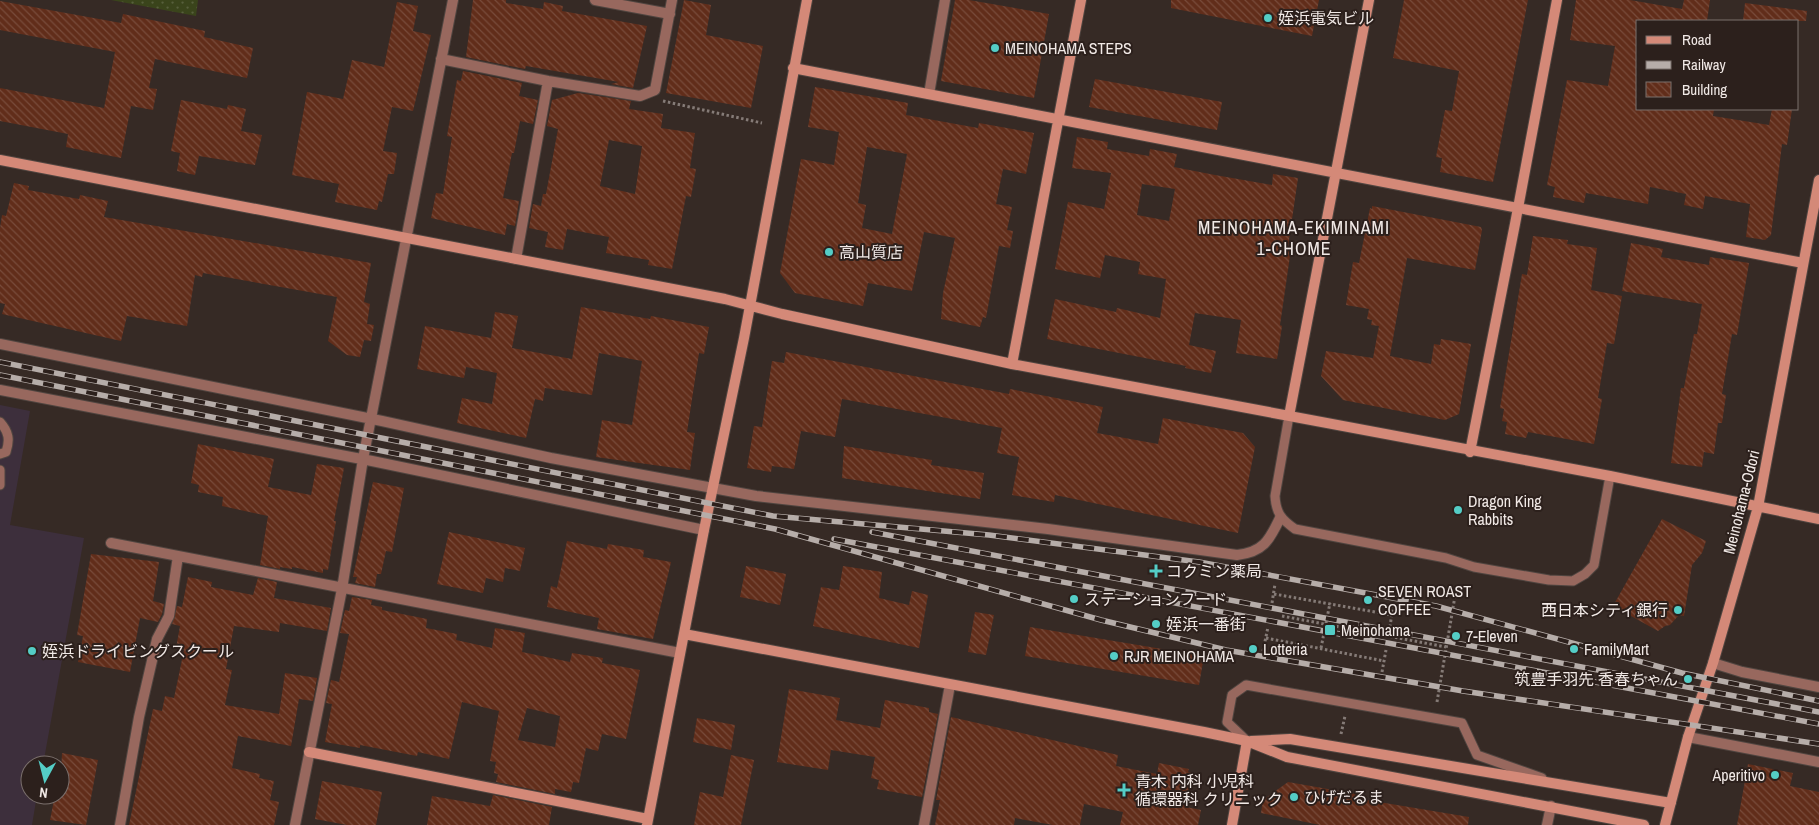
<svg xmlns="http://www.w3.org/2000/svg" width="1819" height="825" viewBox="0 0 1819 825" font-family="'Archivo Narrow','Noto Sans JP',sans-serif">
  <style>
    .education { fill: #3d2f3c }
    .park { fill: url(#park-dots) }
    .building { fill: url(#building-back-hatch); fill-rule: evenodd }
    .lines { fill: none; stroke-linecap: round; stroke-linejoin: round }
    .lane-casing { stroke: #504540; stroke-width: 11 }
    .street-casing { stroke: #504540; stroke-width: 12 }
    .secondary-casing { stroke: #504540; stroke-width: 12 }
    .path { stroke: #857b77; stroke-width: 3; stroke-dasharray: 2.5 2.5; stroke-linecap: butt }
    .lane { stroke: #98685e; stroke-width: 9 }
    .street { stroke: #98685e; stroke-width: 10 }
    .secondary { stroke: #d48978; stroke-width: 10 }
    .rail-casing { stroke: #b6ada9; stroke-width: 5.5 }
    .rail { stroke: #2c201c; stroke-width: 4; stroke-dasharray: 11; stroke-linecap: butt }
    .poi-dot { fill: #54cdc6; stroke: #2c201c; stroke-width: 2 }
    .labels { text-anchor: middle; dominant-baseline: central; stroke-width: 4; stroke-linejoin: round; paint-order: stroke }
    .poi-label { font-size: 16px; fill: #f1e9e6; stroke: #2c201c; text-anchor: start }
    .street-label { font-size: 16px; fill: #f1e9e6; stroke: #2c201c }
    .neighbourhood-label { font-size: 18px; letter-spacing: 1px; fill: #f1e9e6; stroke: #2c201c }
  </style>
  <defs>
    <pattern id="park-dots" width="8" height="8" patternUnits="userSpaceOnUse" patternTransform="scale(1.25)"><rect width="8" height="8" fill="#3a441b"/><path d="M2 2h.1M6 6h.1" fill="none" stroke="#575f3c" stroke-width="1.8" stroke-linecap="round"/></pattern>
    <pattern id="building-back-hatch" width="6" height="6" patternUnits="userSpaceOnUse" patternTransform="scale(1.25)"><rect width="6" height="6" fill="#612d1a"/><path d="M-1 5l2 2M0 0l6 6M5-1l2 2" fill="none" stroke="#784b3b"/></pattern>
  </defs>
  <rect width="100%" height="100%" fill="#362a25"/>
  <path class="education" d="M0,405L30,411L10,525L84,538L43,765H30V795H37L32,825H0Z"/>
  <path class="park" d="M111,0H198L196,16Z"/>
  <path class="building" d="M473,0H506V3L543,9L544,2L563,6L562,11L647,26L633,88L611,84L619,82L526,66L525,69L466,57Z
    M684,0L711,5L706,35L763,46L751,108L666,93Z
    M955,0H969L1049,14L1034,98L941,81Z
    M1171,0H1319L1312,36L1171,8Z
    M1404,0H1528L1493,182L1440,172L1442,158L1436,157L1445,110L1452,111L1459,71L1393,58Z
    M1576,0H1630L1682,9L1684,0H1710L1707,21H1638V109H1714L1713,116L1769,125L1772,109H1792L1787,145L1782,144L1771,235L1765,240L1746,237L1750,204L1705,196L1703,209L1684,205L1686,194L1650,187L1648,204L1586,193L1584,203L1553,197L1555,187L1547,185L1567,80L1608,86L1615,46L1570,40Z
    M0,1L121,23L123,14L205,31L204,37L253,48L247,78L155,59L149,88L157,89L153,110L131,106L121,158L66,147L68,134L0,121V88L104,108L115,52L0,30Z
    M397,2L418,6L413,31L431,35L413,111L392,107L383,151L397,153L394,174H388L382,202L379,201L377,210L335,202L339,184L292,175L307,92L343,99L352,60L384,67Z
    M1745,3L1807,11L1806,21H1743Z
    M463,71L522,83L519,96L538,100L533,124L520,121L514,153H512L503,198L519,201L515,226L507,224L505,235L431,218L436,193L443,194L452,137L447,136L457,80L461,81Z
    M1095,79L1222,102L1217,130L1089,107Z
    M815,87L908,103L906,115L978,128L979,123L1034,133L1026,174L1003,169L996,204L1012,207L1007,230L1013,231L1010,248L999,246L986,318L983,317L980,327L941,319L943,293L955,238L924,232L912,291L868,283L863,306L795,293L780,273L801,159L834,165L839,132L808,127ZM867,147L907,154L892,234L862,228L866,205L858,203Z
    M578,93L631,101L629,109L663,114L661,128L695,133L690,168L696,169L691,197L686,196L672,269L648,265L649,260L606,253L609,237L567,229L563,250L545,247L548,232L529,228L533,204L541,206L543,194H546L558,129L547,126L552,100ZM609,140L642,146L635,194L600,186Z
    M181,100L227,109L228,105L246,109L241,131L262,135L255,165L199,156L195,175L177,171L180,153L171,151Z
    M1077,137L1108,142L1107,149L1149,156L1150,149L1177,154L1174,167L1215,175L1272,185L1273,174L1298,178L1288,247L1291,248L1289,263L1280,325L1282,326L1277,359L1236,353L1241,320L1195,313L1189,345L1216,351L1211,373L1185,368L1186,366L1047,339L1055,299L1116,312L1117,308L1160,318L1166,279L1138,274L1140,262L1105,255L1100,278L1055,269L1068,202L1104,209L1111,173L1072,168ZM1142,184L1175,189L1169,221L1137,215Z
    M14,183L29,186L28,190L79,199L80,195L108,201L104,217L371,263L364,302L370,304L367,324L374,325L371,341L364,340L360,357L347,355L328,341L337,297L203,273L202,277L195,275L187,326L127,316L121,341L2,314L5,304L0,303V228L2,215L6,216Z
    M1372,206L1481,227L1482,230L1475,270L1407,258L1390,356L1431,364L1434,344L1440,345L1441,339L1471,344L1459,414L1445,420L1343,400L1321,376L1326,351L1373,358L1379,326L1371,325L1372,320L1367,319L1369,309L1346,305L1353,262L1359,263L1370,208L1372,209Z
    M1533,236L1568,240L1567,244L1597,248L1591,290L1622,296L1614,344L1607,343L1598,398L1602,399L1594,444L1528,432L1526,438L1505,434L1507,422L1502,421L1504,409L1500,408L1522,274L1527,275Z
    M1631,243L1663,249L1661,257L1709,265L1710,257L1749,263L1737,335L1732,334L1722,394L1726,395L1722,423H1718L1714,454L1704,452L1702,467L1671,463L1681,388H1684L1694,334H1697L1702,304L1622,291Z
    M581,307L650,319L651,316L709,327L704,354L699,353L687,432L695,433L690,470L596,457L602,420L632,425L642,361L599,353L592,395L545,388L543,401L535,399L526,438L457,423L462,398L492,404L497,373L466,367L464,378L417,369L425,326L491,338L495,312L518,316L512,348L572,359Z
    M786,352L1009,394L1010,389L1103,407L1097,433L1158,444L1163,418L1243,433L1255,447L1238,533L1055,495L1054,502L1012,495L1019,457L997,453L1002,428L842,399L835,437L801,431L794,469L772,466L771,472L747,468L754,426L762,427L772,361L784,363Z
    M198,444L274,459L268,487L311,495L317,464L344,468L334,521H336L328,570L323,569V573L292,567V569L280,567V569L260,565L268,516L222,506L223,497L198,492L199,485L191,483Z
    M844,446L932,460L931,465L984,473L980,499L842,478Z
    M373,482L404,488L392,552L386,551L381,574H377L375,587L355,583L357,577H353Z
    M1662,519L1706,541L1702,553L1692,565L1684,616L1679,615L1670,625L1665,626L1658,631L1613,606Z
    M449,532L525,548L520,571L505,568L503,582L486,578L483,593L437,584Z
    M567,541L607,549L608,544L644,550L643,557L671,562L653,639L597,629L599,618L547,607L551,586L557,588Z
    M91,554L159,562L153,601L164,604L162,614L158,622L140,618L130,672L78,662L83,636L77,635Z
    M746,566L786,574L780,605L740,597Z
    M843,566L882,572L879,598L909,605L912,591L928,595L919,648L813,626L821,587L839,590Z
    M188,577L212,582L211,587L253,595L258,578L277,582L274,598L331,608L327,631L280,623L279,632L234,626L226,669L232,670L225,705L279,714L285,673L317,678L313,701L299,699L291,746L238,736L232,768L260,774L259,778L274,781L270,800L279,802L274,825H129L153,709L162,711L165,696L174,698L184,650L176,648L180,626L172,624L177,606L182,607Z
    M352,597L372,600L371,605L382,607V610L427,619L426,628L457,634L456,640L492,648L495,628L525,633L522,652L570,662L572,653L603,658L602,663L640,670L626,739L602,734L598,751L586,748L579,783L573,782L571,792L555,789V794L496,782L498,774L494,773L496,762L490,761L499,711L462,702L449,759L418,752L417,756L360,745V748L325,742L332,704L326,703L331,680L339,682L349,634L340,633L345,610L349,611ZM527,708L560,716L555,747L518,740Z
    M975,612L994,615L986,655L968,652Z
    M1030,627L1204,656L1199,685L1025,656Z
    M789,689L840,698L836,720L880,728L885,700L929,708V712L938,714L922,797L877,789L879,780L871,778L875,757L831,750L828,770L777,762Z
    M951,717L1118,755L1116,766L1157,774L1159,763L1189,769L1188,772L1193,773L1186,807L1201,810L1198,825H1120L1123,812L1084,804L1080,825H1053L1015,818L1014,825H935L940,800H936Z
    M697,718L735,725L731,750L693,742Z
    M62,753L98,760L86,825L50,820L55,795H60Z
    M731,755L754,760L741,825H694L700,792L723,797Z
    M1748,764L1793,773L1790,786L1819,792V825H1737Z
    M322,781L382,792L376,825H347L315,819Z
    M1288,782L1362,795L1361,799L1469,817L1468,825H1320L1261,813L1263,800Z
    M493,795L552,807L549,825H427L432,796L490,806Z"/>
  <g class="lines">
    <defs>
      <path id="lane" d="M1289,416L1275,496C1276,513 1281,519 1295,529L1446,558L1474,567L1549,580L1573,581L1585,574L1594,565L1610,476
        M0,422C9,432 10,440 6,452L0,454
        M0,470V485
        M1247,741L1227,722L1232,695L1246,685L1462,723L1477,755L1542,778"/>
      <path id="street" d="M595,0L670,14
        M441,59L548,81L640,96L655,90L672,0
        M929,94L945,0
        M516,259L548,81
        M0,344L382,421L551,458L756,496L1048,529L1237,555C1263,552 1269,541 1280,518
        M0,390L372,461L704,530
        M111,543L680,653
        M1713,663L1742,672L1819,687
        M1688,737L1819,762
        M120,825L139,717L157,639L169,616L178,556
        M295,825L342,589L363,459L453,0
        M924,825L950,685
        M1547,825L1551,806"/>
      <path id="secondary" d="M793,68L1803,263
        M0,160L725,299L782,314L1012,364L1610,476L1819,519
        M1012,364L1081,0
        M1289,416L1369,0
        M1470,452L1515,224L1557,0
        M684,634L1204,732L1247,741L1287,757L1644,825
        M1251,741L1290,739L1671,803
        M309,752L648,819
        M647,825L704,530L744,338L807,0
        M1232,825L1247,741
        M1665,825L1688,737L1713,663L1758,507L1819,180"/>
    </defs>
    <use href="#lane" class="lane-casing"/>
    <use href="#street" class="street-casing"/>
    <use href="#secondary" class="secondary-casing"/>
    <path class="path" d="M663,101L762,123
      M1274,594L1392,615
      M1272,603L1275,584
      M1282,616L1446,647
      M1390,627L1393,605
      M1266,638L1384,661
      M1321,648L1330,603
      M1263,651L1268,627
      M1382,672L1386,650
      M1437,702L1455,596
      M1341,734L1345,716"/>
    <use href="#lane" class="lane"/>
    <use href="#street" class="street"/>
    <use href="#secondary" class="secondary"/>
    <defs>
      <path id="rail" d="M0,362L773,516L989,535L1199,562L1436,606L1682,673L1819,701
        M0,375L775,529L1101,620L1226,650L1463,691L1819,744
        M872,532L1819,712
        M834,539L1819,724"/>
    </defs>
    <use href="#rail" class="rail-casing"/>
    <use href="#rail" class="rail"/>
  </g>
  <g class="poi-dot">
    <circle cx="1268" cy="18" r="5"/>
    <circle cx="995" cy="48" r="5"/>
    <circle cx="829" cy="252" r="5"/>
    <circle cx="1458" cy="510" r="5"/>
    <path d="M1153.5 563.5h5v5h5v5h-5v5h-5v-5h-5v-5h5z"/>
    <circle cx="1074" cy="599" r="5"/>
    <circle cx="1368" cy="600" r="5"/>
    <circle cx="1678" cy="610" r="5"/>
    <circle cx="1156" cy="624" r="5"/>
    <rect x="1324" y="624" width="12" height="12" rx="2.5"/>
    <circle cx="1456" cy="636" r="5"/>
    <circle cx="1253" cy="649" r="5"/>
    <circle cx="1574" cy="649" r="5"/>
    <circle cx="32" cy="651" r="5"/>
    <circle cx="1114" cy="656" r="5"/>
    <circle cx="1688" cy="679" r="5"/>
    <circle cx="1775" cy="775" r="5"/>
    <path d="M1121.5 782.5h5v5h5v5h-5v5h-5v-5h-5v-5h5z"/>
    <circle cx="1294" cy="797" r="5"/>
  </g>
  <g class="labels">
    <g class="poi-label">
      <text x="1278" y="18">姪浜電気ビル</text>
      <text x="1005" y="48">MEINOHAMA STEPS</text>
      <text x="839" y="252">高山質店</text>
      <text x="1468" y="501">Dragon King<tspan x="1468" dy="18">Rabbits</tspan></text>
      <text x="1166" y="571">コクミン薬局</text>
      <text x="1378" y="591">SEVEN ROAST<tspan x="1378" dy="18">COFFEE</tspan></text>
      <text x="1084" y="599">ステーションフード</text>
      <text x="1668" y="610" text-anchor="end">西日本シティ銀行</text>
      <text x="1166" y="624">姪浜一番街</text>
      <text x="1341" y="630">Meinohama</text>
      <text x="1466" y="636">7-Eleven</text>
      <text x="1263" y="649">Lotteria</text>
      <text x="1584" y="649">FamilyMart</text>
      <text x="42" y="651">姪浜ドライビングスクール</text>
      <text x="1124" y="656">RJR MEINOHAMA</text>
      <text x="1678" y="679" text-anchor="end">筑豊手羽先 香春ちゃん</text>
      <text x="1765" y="775" text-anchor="end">Aperitivo</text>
      <text x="1135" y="781">青木 内科 小児科<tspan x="1135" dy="18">循環器科 クリニック</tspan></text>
      <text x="1304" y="797">ひげだるま</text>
    </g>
    <g class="street-label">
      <text transform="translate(1741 502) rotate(-76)">Meinohama-Odori</text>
    </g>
    <g class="neighbourhood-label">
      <text x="1294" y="227">MEINOHAMA-EKIMINAMI<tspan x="1294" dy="21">1-CHOME</tspan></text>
    </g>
  </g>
  <rect x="1636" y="20" width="162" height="90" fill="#2c201c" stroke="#7b706d"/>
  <rect x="1646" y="36" width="25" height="8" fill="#d48978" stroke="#7b706d"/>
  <text x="1682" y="45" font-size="15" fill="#f1e9e6">Road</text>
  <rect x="1646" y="61" width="25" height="8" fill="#b6ada9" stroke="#7b706d"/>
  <text x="1682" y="70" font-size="15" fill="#f1e9e6">Railway</text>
  <rect x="1646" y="82" width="25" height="15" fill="url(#building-back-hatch)" stroke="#7b706d"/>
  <text x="1682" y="95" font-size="15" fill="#f1e9e6">Building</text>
  <g transform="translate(45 780) rotate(187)"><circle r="24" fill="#2c201c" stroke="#7b706d"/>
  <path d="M0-4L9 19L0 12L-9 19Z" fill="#54cdc6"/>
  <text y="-8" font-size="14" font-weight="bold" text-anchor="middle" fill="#f1e9e6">N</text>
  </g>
</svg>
